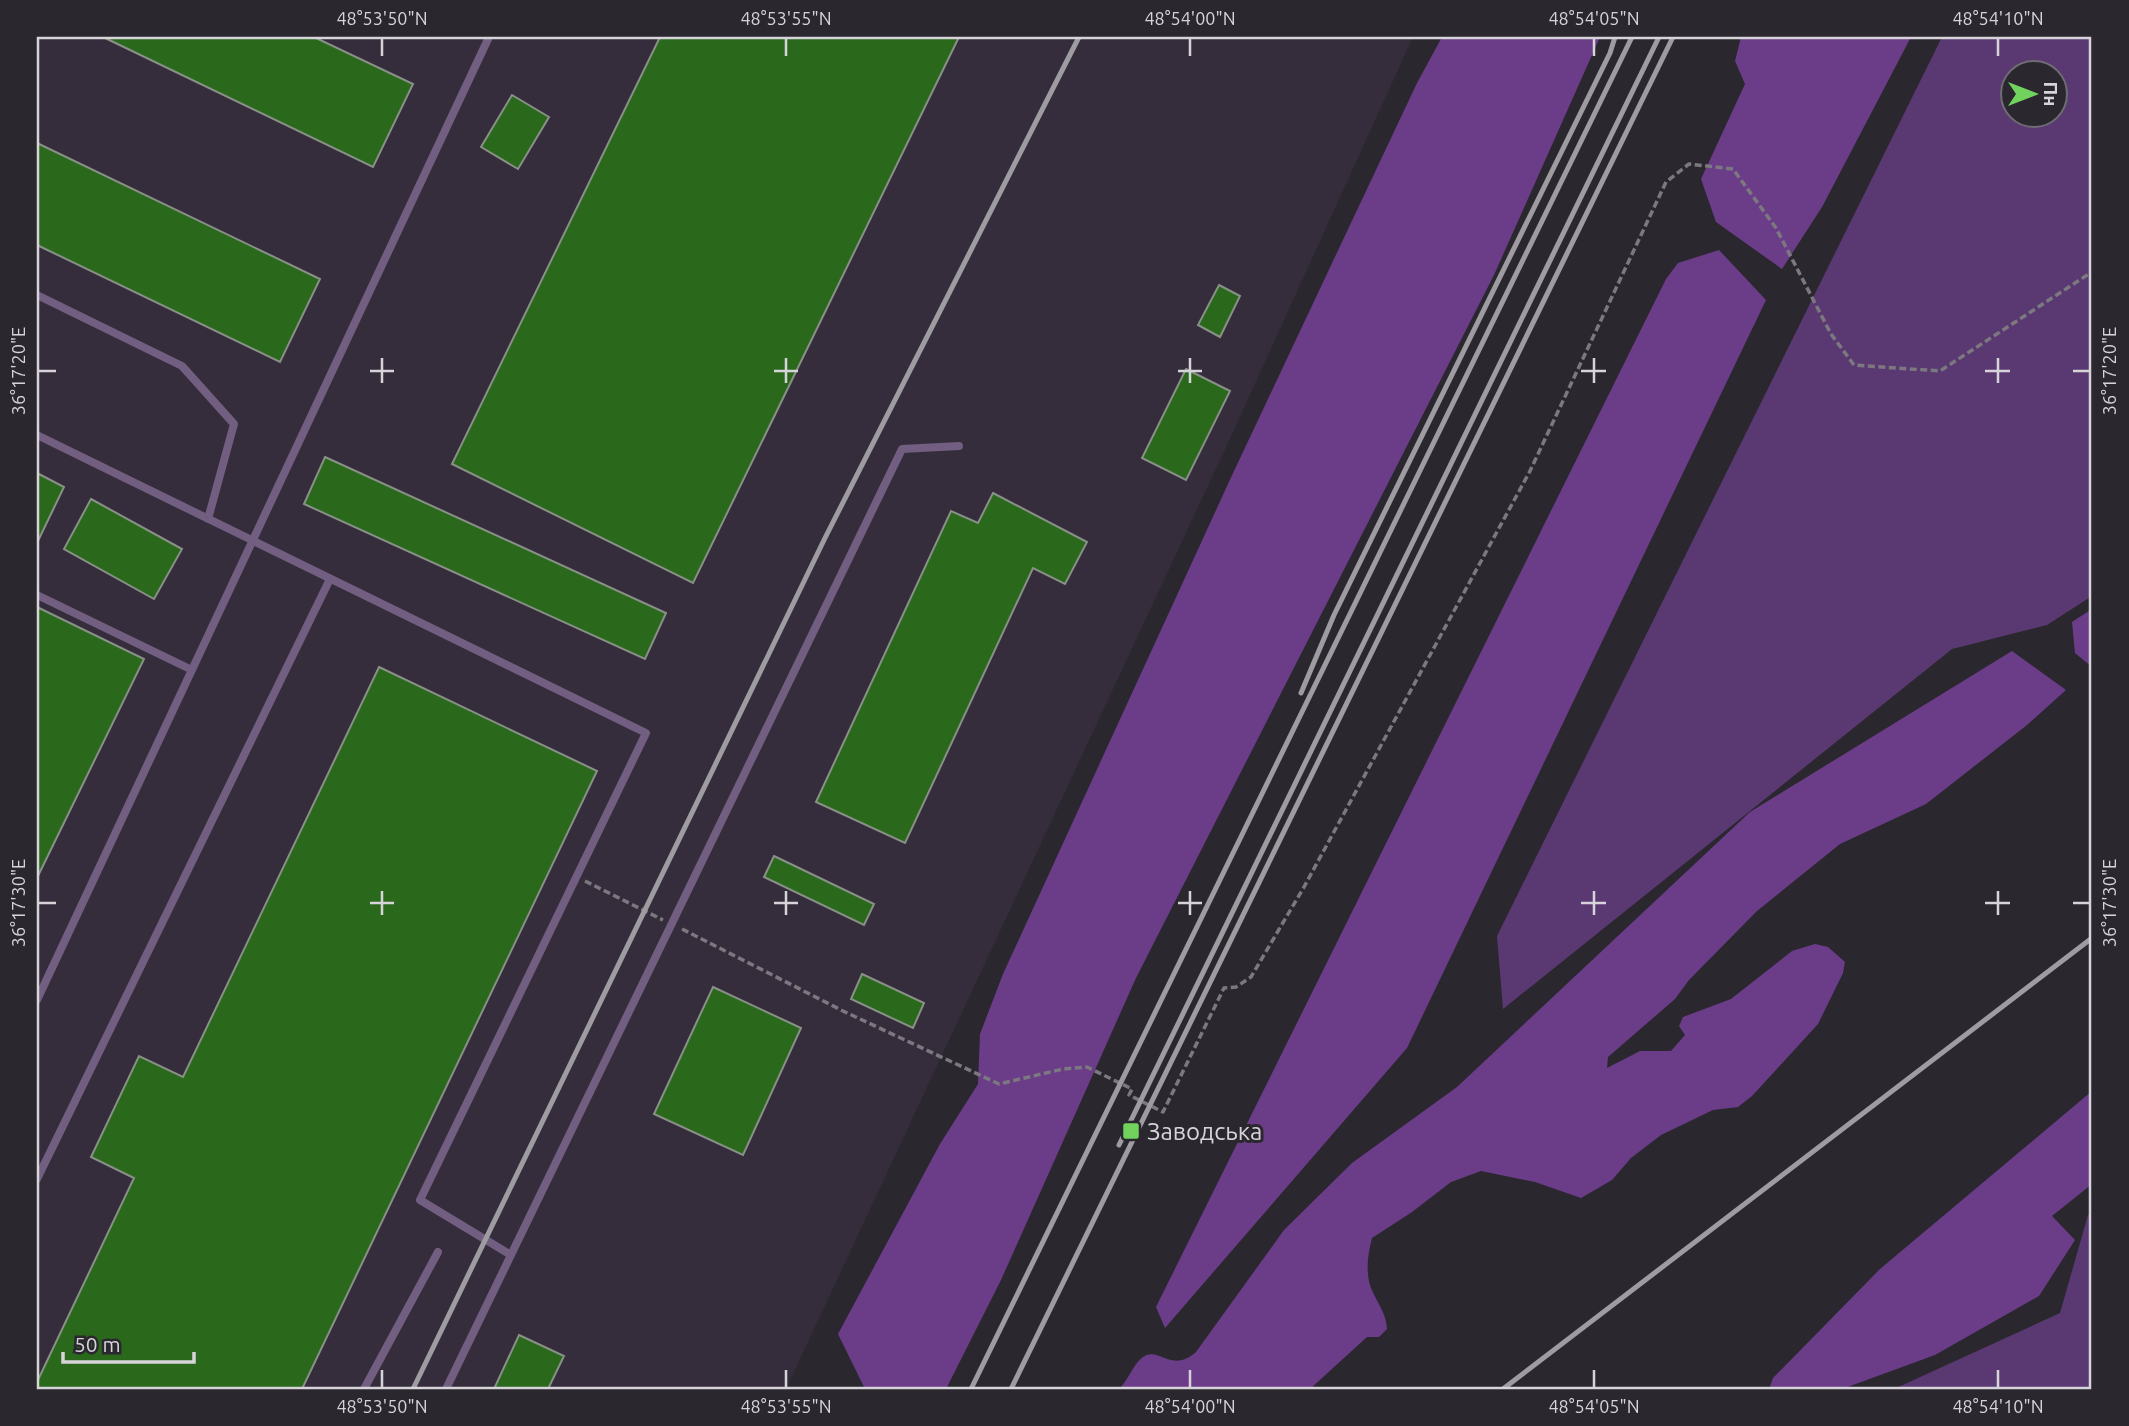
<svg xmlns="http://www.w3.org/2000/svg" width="2129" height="1426" viewBox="0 0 2129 1426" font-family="Ubuntu,sans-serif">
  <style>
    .built { fill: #352d3b }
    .green { fill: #5a3972; fill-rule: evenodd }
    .forest { fill: #6b3d89 }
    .building { fill: #2a691c; stroke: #889087; stroke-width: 2 }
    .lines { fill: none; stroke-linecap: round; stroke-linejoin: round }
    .path { stroke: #7c787f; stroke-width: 3.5; stroke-dasharray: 7 3.5; stroke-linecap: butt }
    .service { stroke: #715e80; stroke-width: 8 }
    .rail { stroke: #9e9ba1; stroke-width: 5 }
    .ticks { fill: none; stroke: #d7d4d9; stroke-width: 2.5 }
    .poi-dot { fill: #71d35e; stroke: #2b272f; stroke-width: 2.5 }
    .labels { text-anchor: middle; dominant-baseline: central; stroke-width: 6; stroke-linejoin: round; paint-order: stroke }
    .poi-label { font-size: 24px; fill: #d7d4d9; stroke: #2b272f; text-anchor: start }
    .neatline { fill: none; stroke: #d7d4d9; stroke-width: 2.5 }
    .ticks-label { font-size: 18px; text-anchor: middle; fill: #d7d4d9 }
  </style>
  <rect width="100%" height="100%" fill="#2b272f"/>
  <path class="built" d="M37,37H1413L1227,445L786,1389H37Z"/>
  <path class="green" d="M1942,37H2092V596L2047,625L1952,649L1503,1009L1497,936ZM2014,74H2056V116H2014Z
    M2092,1211V1389H1894L2060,1313L2088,1215Z"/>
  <path class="forest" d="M1442,37H1600L1494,275L1136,978L1001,1280L946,1389H865L838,1334L940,1144L978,1084L980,1034L1003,974L1234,471L1417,83Z
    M1741,37H1911L1822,207L1782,269L1716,222L1701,179L1745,84L1735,61Z
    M1719,250L1766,300L1407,1048L1165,1328L1156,1307L1666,279L1678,263Z
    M2092,609V667L2075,653L2072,622Z
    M2012,651L2066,690L2027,725L1926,804L1840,844L1757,911L1689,980L1675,999L1608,1057L1607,1068L1640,1051H1671L1685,1035L1679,1026L1683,1017L1731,999L1792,951L1815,944L1828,947L1845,962L1843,973L1818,1024L1752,1096L1738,1107L1713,1110L1661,1135L1631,1158L1612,1180L1581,1198L1535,1182L1481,1171L1451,1182L1412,1212L1372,1238C1368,1254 1365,1271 1371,1288C1377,1303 1386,1312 1387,1329L1379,1337H1367L1310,1389H1119C1128,1381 1133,1364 1143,1357C1159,1346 1171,1374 1196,1352L1284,1230L1352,1163L1457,1087L1750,812Z
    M2092,1091V1184L2052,1216L2075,1240L2039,1296L1935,1355L1842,1389H1769L1773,1378L1880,1269Z"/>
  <path class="building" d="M103,37H314L413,84L373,167Z
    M660,37H959L693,583L452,464Z
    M512,95L549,117L518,169L481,147Z
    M37,143L320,279L280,362L37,245Z
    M1219,285L1240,296L1220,337L1198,325Z
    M1186,369L1230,391L1186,480L1142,458Z
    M325,457L666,613L645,659L304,504Z
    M37,473L64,487L37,543Z
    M993,493L1087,542L1065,584L1033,568L905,843L816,802L951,511L978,523Z
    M91,499L182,549L154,599L64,549Z
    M37,607L144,659L37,878Z
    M379,667L597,771L302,1389H37V1382L134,1178L91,1157L139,1056L183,1077Z
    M774,856L874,904L864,925L764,877Z
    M862,974L924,1003L913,1028L851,999Z
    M713,987L801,1028L743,1155L654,1114Z
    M519,1335L564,1356L548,1389H494Z"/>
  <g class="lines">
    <path class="path" d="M585,881L663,920
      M682,929L843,1011L999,1084L1063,1069L1087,1067L1132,1089L1129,1095L1163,1112L1224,988L1236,987L1251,977L1304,887L1530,471L1666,182L1689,164L1733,169L1776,228L1831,334L1854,365L1940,371L2092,272"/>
    <path class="service" d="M37,295L182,366L234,424L208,519
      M37,435L646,733L420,1200L511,1255
      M37,595L192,670
      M37,1000L489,37
      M37,1179L330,579
      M364,1389L438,1252
      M446,1389L902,449L959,446"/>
    <path class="rail" d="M1301,693L1334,615L1610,53L1615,37
      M1119,1145L1659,37
      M413,1389L825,538L1079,37
      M971,1389L1632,37
      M1011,1389L1673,37
      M1503,1389L2092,938"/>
  </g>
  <path class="ticks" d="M382,38V56M786,38V56M1190,38V56M1594,38V56M1998,38V56M382,358V383M786,358V383M1190,358V383M1594,358V383M1998,358V383M38,371H56M370,371H394M774,371H798M1178,371H1202M1581,371H1606M1985,371H2010M2073,371H2090M382,891V915M786,891V915M1190,891V915M1594,891V915M1998,891V915M38,903H56M370,903H394M774,903H798M1178,903H1202M1581,903H1606M1985,903H2010M2073,903H2090M382,1370V1388M786,1370V1388M1190,1370V1388M1594,1370V1388M1998,1370V1388"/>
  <rect class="poi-dot" x="1122" y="1122" width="18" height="18" rx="3.5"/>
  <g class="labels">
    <g class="poi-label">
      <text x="1147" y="1131">Заводська</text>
    </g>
  </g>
  <rect width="2129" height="1426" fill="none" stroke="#2b272f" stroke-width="77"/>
  <g transform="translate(2034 94) rotate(90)"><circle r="33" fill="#2b272f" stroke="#706c73" stroke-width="2"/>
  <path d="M0-5L12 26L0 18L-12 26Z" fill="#71d35e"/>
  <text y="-10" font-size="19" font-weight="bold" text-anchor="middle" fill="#d7d4d9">Пн</text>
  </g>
  <path d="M63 1352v10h131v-10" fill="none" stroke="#d7d4d9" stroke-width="3.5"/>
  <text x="74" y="1352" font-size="21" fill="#d7d4d9" stroke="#2b272f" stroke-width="5" paint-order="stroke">50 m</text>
  <rect x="38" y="38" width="2052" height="1350" class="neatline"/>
  <g class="ticks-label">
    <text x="382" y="25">48°53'50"N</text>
    <text x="786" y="25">48°53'55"N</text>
    <text x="1190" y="25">48°54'00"N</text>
    <text x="1594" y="25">48°54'05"N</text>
    <text x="1998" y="25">48°54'10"N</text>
    <text transform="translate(2110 371) rotate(-90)" y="6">36°17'20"E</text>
    <text transform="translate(19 371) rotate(-90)" y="6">36°17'20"E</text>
    <text transform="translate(2110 903) rotate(-90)" y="6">36°17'30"E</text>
    <text transform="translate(19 903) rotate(-90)" y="6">36°17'30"E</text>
    <text x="382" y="1413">48°53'50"N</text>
    <text x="786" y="1413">48°53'55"N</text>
    <text x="1190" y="1413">48°54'00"N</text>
    <text x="1594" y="1413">48°54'05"N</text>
    <text x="1998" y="1413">48°54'10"N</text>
  </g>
</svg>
